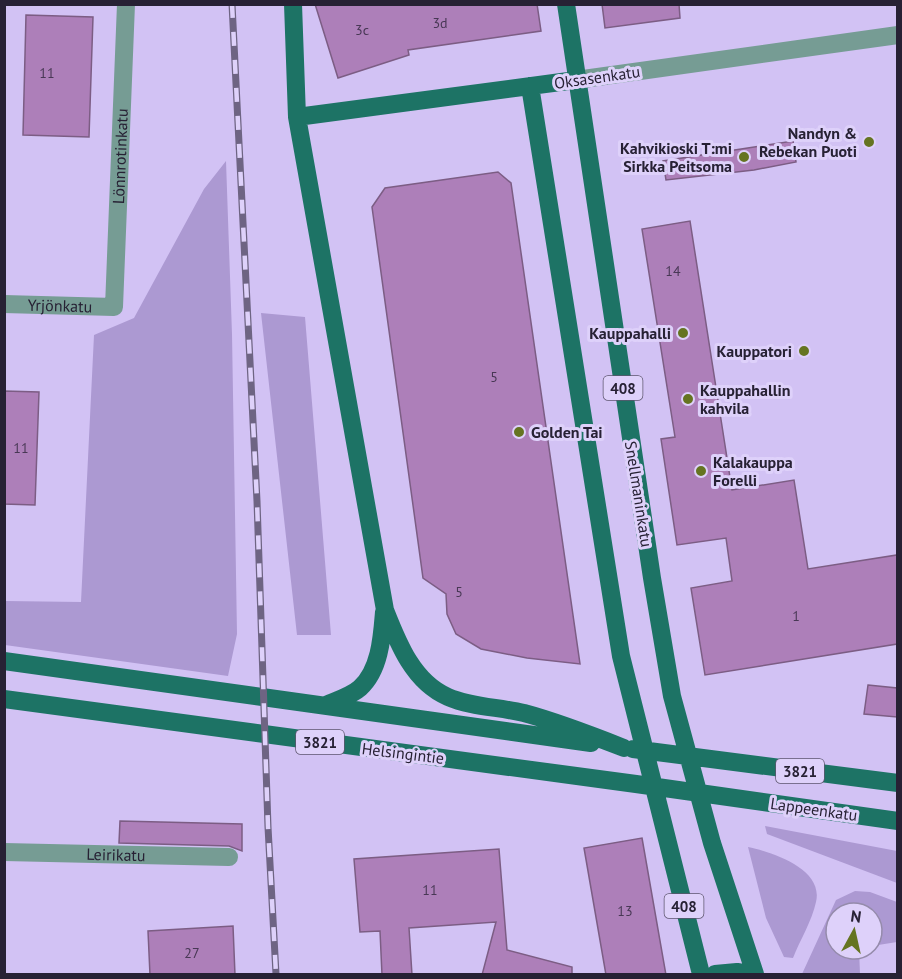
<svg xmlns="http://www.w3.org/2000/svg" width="902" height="979" viewBox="0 0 902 979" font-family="'PT Sans',sans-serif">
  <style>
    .green { fill: #ac99d2 }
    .building { fill: #ad7fb9; stroke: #7c5d84; stroke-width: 1.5 }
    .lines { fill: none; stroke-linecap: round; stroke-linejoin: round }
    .minor { stroke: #769c94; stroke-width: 18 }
    .major { stroke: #1d7365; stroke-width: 18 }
    .rail-casing { stroke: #6e6483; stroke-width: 7 }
    .rail { stroke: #ded1fa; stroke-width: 4.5; stroke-dasharray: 14; stroke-linecap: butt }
    .poi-dot { fill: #657421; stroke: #ded1fa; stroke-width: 2 }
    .labels { text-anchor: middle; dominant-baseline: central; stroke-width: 6; stroke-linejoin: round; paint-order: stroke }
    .number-label { font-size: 14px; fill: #483855 }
    .shield { fill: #ded1fa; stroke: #5e566f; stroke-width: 1.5 }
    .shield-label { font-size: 15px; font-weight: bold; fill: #272134 }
    .street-label { font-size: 16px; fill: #272134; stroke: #ded1fa }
    .poi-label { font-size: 16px; font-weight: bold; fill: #272134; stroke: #ded1fa; text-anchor: end }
  </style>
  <rect width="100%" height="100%" fill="#d2c2f4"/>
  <path class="green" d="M226,161L232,334L237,634L228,676L5,645V601L81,602L94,335L134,318L204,189Z
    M261,313L305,317L331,635H297Z
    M765,826L897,851V883L767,834Z
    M748,847C772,852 824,869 816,902C812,921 800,940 793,958L784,957L766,918Z
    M855,891L870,892L897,902V942L872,946V913H836V949H859L860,974H802L836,900Z"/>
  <path class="building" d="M315,4H537L541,31L408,50L409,55L338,78Z
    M602,4H679L680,18L605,28Z
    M26,15L93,17L89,137L23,135Z
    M793,141L796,162L754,170L666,180L663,161Z
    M498,172L511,183L580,664L527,658L481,649L456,634L447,614L446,594L423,578L372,207L385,188Z
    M690,221L732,490L794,480L808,569L897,555V644L705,675L691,588L732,581L726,538L677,545L661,439L675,437L642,229Z
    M4,391L39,392L35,505L4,504Z
    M868,685L897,688V717L864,714Z
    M120,821L242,824V851L229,846L119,843Z
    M642,838L666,975H606L584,848Z
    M499,849L507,950L572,967V975H482L496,922L409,928L412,975H382L380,931L360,932L354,859Z
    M233,926L235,975H150L148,931Z"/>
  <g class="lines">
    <g class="minor">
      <path d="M576,80L898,35"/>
      <path id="s1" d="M4,304L114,307L126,4"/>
      <path id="s2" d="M4,852L229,857"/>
    </g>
    <path class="major" d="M293,4L297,117L385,610C398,643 413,682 448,697C471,707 499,707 524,713C558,722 591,735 624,748
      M566,4L652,578L672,696L712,843L755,974
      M530,86L621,656L701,974
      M297,117L576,80
      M4,661L591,743
      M4,699L636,784L898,821
      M326,705C337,700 351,696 360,688C380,670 382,637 384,612
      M633,749L898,783
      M715,974L737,972L749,974"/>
    <defs>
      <path id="rail" d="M232,4L257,501L268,827L276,974"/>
    </defs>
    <use href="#rail" class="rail-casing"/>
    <use href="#rail" class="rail"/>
  </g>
  <g class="poi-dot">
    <circle cx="869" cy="142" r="6"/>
    <circle cx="744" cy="157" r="6"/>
    <circle cx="683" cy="333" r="6"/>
    <circle cx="804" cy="351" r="6"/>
    <circle cx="688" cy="399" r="6"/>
    <circle cx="519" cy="432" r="6"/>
    <circle cx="701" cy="471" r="6"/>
  </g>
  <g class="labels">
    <g class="number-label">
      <text x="440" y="23">3d</text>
      <text x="362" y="30">3c</text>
      <text x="47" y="73">11</text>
      <text x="673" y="271">14</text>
      <text x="494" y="377">5</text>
      <text x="21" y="448">11</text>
      <text x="459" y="592">5</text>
      <text x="796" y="616">1</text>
      <text x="430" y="890">11</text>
      <text x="625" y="911">13</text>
      <text x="192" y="953">27</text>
    </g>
    <g class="shield">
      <rect x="603.5" y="376" width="39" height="24" rx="4.5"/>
      <rect x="296" y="730" width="48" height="24" rx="4.5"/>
      <rect x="776" y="759" width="48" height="24" rx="4.5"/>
      <rect x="664.5" y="894" width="39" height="24" rx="4.5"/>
    </g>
    <g class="shield-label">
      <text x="623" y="388">408</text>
      <text x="320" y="742">3821</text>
      <text x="800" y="771">3821</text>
      <text x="684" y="906">408</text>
    </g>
    <g class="street-label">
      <text transform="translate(597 77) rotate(-8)">Oksasenkatu</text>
      <text stroke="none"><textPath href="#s1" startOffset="261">Lönnrotinkatu</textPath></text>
      <text stroke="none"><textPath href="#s1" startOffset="56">Yrjönkatu</textPath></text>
      <text transform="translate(639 494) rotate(81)">Snellmaninkatu</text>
      <text transform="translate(403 753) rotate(7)">Helsingintie</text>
      <text transform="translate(814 809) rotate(8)">Lappeenkatu</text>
      <text stroke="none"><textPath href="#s2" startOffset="112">Leirikatu</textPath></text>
    </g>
    <g class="poi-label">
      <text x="857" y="133">Nandyn &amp;<tspan x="857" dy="18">Rebekan Puoti</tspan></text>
      <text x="732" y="148">Kahvikioski T:mi<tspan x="732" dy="18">Sirkka Peitsoma</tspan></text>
      <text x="671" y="333">Kauppahalli</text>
      <text x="792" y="351">Kauppatori</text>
      <text x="700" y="390" text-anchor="start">Kauppahallin<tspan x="700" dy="18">kahvila</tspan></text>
      <text x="531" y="432" text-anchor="start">Golden Tai</text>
      <text x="713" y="462" text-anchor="start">Kalakauppa<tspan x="713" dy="18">Forelli</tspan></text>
    </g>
  </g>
  <rect width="902" height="979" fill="none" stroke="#272134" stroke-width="12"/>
  <g transform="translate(854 931) rotate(8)"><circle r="28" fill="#ded1fa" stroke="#958bab" stroke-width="1.5"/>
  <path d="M0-4.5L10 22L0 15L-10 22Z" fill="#657421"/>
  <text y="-9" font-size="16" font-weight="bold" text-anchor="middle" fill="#272134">N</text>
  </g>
</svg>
